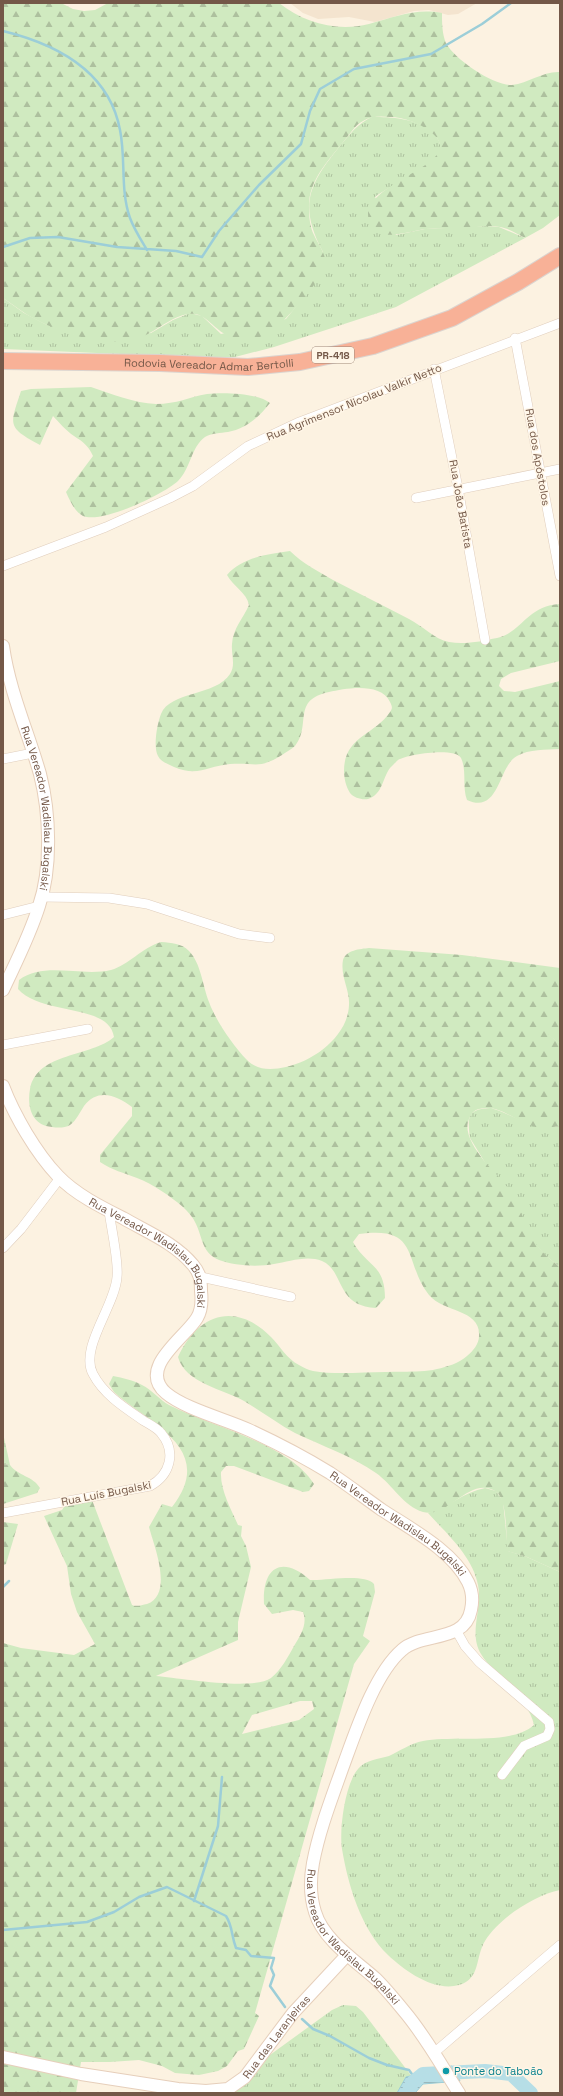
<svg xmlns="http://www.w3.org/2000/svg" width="563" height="2096" viewBox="0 0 563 2096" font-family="'Space Grotesk',sans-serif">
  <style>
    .residential { fill: #f4e4cf }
    .grass { fill: url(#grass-tufts) }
    .forest { fill: url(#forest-firs); fill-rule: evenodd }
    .water { fill: url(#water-rules); stroke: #9cced8 }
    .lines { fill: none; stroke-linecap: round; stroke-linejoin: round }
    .stream { stroke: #9cced8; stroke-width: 2.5 }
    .river { stroke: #b6dee6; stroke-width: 14 }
    .street-casing { stroke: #e0cebd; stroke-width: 10 }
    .secondary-casing { stroke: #e6cfbb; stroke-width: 14 }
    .highway-casing { stroke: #dbd4cf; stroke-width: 18 }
    .street { stroke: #fff; stroke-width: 9 }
    .secondary { stroke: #fff; stroke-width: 12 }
    .highway { stroke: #f8b197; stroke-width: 16 }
    .culture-dot { fill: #0f9aa8; stroke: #fff6e7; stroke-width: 1.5 }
    .labels { text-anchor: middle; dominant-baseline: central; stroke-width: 3; stroke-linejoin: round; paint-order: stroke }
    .shield { fill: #fff6e7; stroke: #9e8778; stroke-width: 1 }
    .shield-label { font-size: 10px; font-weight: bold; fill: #745848 }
    .street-label { font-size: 11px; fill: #745848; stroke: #fff6e7 }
    .culture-label { font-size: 11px; fill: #0d838f; stroke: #fff6e7; text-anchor: start }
  </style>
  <defs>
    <pattern id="grass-tufts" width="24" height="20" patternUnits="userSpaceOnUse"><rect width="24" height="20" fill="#d0eac0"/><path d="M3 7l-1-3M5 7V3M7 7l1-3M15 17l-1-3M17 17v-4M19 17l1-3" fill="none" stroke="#adc09e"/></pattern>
    <pattern id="forest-firs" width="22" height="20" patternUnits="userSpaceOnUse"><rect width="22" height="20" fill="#d0eac0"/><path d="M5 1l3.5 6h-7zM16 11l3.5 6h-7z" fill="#adc09e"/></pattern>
    <pattern id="water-rules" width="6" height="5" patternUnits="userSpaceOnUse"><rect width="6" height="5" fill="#b6dee6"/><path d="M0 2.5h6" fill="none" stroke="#99b7bc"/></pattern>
  </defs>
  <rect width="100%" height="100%" fill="#fcf2e1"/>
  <path class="residential" d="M290,3H477L458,14L448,15L429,10L414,11L375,22L349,17L318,19L303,13Z"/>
  <path class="grass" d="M372,117C392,117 414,118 431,131C438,137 443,145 439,155C432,167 389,186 375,197L396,235L425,229L487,226L499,227L525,238L396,307L274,347L235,357H191L3,349V298L24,313L45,324L73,334L99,340L151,333L173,320L190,313L202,316L221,334L286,319L298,304L323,252C298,205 309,184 340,146C350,134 358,123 372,117Z
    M546,1033H560V1044Z
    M491,1108C517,1116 530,1130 560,1126V1267L546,1256L535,1244L470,1138C467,1116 468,1109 491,1108Z
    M3,1433L10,1465L3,1464Z
    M485,1488L496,1491L503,1501L508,1551L527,1557L560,1572V1890C535,1895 499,1918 485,1941C475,1957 481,1979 459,1985C434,1992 405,1971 388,1955C361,1929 348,1885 342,1849C339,1829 345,1784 358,1769C365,1760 379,1759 389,1756C400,1751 411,1743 423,1741C453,1735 511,1746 534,1725C529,1699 495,1677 481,1654C468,1633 483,1608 478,1585C473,1557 447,1534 428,1513C449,1507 464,1492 485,1488Z
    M343,2005L356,2006L363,2012L419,2086L414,2093H237L227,2086L332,2010Z"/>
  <path class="forest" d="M3,3H61L73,9L84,11L95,10L108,3H279C304,23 337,32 369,24C395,17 415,8 442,13C442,22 442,34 446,43C454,59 494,86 512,85C529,83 543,71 560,72V215L543,228L525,238C517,234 508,228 500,227C488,224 475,228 463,228C451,229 438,228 426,229C413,230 384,241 373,230C369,226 368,218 368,213C373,179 468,163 432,133C422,124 404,117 390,117C381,116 371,116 363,121C355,125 350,134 344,141C328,161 308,181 309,208C309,217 310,227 314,235C318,244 327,255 325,265C323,279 280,328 267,334C219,355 214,310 189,314C171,316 156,332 139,338C106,350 54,331 26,314C18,309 11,303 3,298Z
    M91,387C112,394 134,403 156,404C177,404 189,397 207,394C223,392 258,393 270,403C259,417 246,429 228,432C221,433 211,433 205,437C191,447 191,468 178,481C164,494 102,524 83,516C74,511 70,501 66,492L93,456C88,445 83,442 74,436C66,431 59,422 53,416L40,445C6,427 10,425 21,391L31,389Z
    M290,551C303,564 318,571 333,580C358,593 384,606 409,619C423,626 434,639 449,642C465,645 482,641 497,638C523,632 526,606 560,604V661L511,673L501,679L499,686L504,691L515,692L560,681V749C546,750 529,749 517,756C498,766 500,815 467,800C462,787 467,770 461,758C455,747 408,754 398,760C396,762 392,766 390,768C382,779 383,794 368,799C362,800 354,798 350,793C346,787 344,778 344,771C344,736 375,735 390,712C393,708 392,706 390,702C381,682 346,688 329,692C291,700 312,725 295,746C292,749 286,752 282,755C258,770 255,762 230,764C208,766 198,777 174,767C168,764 161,762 158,756C153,747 157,724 161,714C170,691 216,696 230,674C236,665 231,654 232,644C233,628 243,619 249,605C247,593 233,586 227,575C242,557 269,554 290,551Z
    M161,942C172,943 181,943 189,951C201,963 203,987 209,1002C215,1019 233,1046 247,1060C258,1071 272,1070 286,1067C314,1061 348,1036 349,1005C350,990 340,976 343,960C346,950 360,949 369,948L462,955L560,968V1033H547L560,1044V1126C552,1127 544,1129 536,1127C516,1123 500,1103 479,1109C474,1110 471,1114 469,1119C459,1142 499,1175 511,1192C522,1209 525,1229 536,1244C543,1254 551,1260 560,1267V1572L527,1557L507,1551C506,1537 508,1498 495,1491C469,1476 448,1519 423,1512C403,1506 393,1485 376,1473C352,1456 322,1446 295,1433C277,1423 261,1411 244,1401C223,1389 185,1383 178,1357C198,1314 235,1301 271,1337C280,1346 287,1359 299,1365C303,1367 308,1370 313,1371C336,1375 362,1372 386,1372C402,1371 421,1373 437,1369C447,1367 459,1363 467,1356C473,1351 479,1344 479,1336C481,1309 444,1313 429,1295C403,1262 421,1225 359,1234L353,1242C367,1267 385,1264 385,1298L376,1308C335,1306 345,1271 322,1261C306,1255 289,1262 274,1264C258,1267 235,1266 219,1260C202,1253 203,1239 196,1224C193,1217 188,1212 183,1207C170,1196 153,1184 137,1178C124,1173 112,1170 100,1162V1155L132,1116V1107C118,1096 98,1087 84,1106C80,1112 76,1121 70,1125C65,1128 58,1128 52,1127C31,1125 27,1106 30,1089C37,1052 92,1057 114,1037C109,1003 42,1016 18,989L19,980C44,961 81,977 111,970C129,965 141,948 161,942Z
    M113,1376C123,1378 133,1380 142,1385C152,1390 160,1400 169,1405C212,1427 288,1443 314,1484L309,1491L303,1492L234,1466H226L221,1472C220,1490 231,1509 238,1525L242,1526L241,1536L246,1546L251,1567L238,1622V1640L156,1676C180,1678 253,1691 271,1678C281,1670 288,1657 294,1646C300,1636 308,1624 303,1612L293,1610L272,1614L264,1604C262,1567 282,1555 310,1580C326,1581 364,1573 374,1584L375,1592L363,1636L370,1641L354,1664L255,2013L259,2016L244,2049L238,2051L227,2066L218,2071L199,2075L175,2073L162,2066L139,2060L110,2062H81L76,2093H3V1643L21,1648L74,1655L95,1644L77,1612L71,1594L67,1566L44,1516L62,1510L68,1501H77L79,1504L92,1500L132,1605C136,1607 142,1605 147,1604C174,1594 154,1546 149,1527L162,1504L172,1507C217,1449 151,1425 114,1392L109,1384ZM300,1701H312L314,1709L299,1720L242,1734L252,1715Z
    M3,1464L10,1465C18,1476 33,1476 40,1488L37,1493L3,1504Z
    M3,1522L18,1524L6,1564L3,1565Z"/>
  <path class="water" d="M452,2066L460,2081L423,2084L415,2093H397L406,2077Z"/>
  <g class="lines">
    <path class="stream" d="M3,31C56,44 109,71 120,130C126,159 120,190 130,218C134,229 141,240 147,250
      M3,247L30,238L58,237L117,247L176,251L202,257L219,231L259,185L301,144L310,111L320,89L354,69L431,54L482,24L511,3
      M3,1587L9,1581
      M194,1901L218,1826L222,1777
      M3,1930L87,1922L114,1912L139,1897L167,1887L226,1916C233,1927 231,1935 236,1948L246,1950L251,1956L274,1958L271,1968L274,1975L270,1986L285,2007
      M302,2019L313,2029L330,2036L369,2058L387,2065L409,2070L414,2077"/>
    <path class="river" d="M408,2093L412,2083L423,2074L485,2071L511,2074L531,2093"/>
    <defs>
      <path id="street" d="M515,338L560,576
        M434,369L458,488L485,640
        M416,498L560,469
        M3,566L106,527L170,498L193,486L248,446L297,423L560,323
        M3,759L33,753
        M42,897L109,898L147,904L239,934L270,938
        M3,915L39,906
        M3,1045L88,1029
        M3,1248L21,1229L60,1178
        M201,1277L291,1297
        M3,1513L150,1486C170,1475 177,1452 161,1433C157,1428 149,1424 144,1421C125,1408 104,1395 93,1374C79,1348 115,1306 117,1277C119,1262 111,1227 109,1211
        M456,1630L465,1646L479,1662L549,1722L550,1729L547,1736L524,1746L502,1775
        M435,2052L560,1945"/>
      <g id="secondary">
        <path id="s1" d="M3,646C9,690 28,732 40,774C50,813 52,868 39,906C30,935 16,962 3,990"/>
        <path id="s2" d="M3,1086C14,1115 36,1153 58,1176C75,1194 101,1207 123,1218C147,1232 175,1243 193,1265C200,1273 201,1280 201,1291C202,1300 202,1310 197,1318C185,1338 137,1368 166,1393C185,1409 225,1419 249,1430C277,1443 304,1457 330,1473C348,1485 365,1498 382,1510C411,1529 453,1551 468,1582C472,1590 473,1601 471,1610C465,1643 422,1632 402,1650C374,1674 355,1734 342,1769C331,1800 319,1831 313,1863C310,1879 310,1896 315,1912C323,1940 356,1961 376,1979C386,1989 395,2000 404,2011C426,2037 441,2065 459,2093"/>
        <path id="s3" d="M3,2057L81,2074L178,2089L206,2091L228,2089L245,2077L293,2013L347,1955"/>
      </g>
      <g id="highway">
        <path id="s4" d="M3,361L160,363L248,367L300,362L373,346L452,318L518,282L560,256"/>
      </g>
    </defs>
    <use href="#street" class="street-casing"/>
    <use href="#secondary" class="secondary-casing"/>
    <use href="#highway" class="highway-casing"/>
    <use href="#street" class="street"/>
    <use href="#secondary" class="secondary"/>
    <use href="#highway" class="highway"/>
  </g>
  <circle class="culture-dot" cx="446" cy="2071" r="4"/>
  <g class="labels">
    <rect class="shield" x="312" y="347" width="42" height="16" rx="3"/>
    <g class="shield-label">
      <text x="333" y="355">PR-418</text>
    </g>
    <g class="street-label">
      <text stroke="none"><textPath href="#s4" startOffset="206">Rodovia Vereador Admar Bertolli</textPath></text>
      <text transform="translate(354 402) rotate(-22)">Rua Agrimensor Nicolau Valkir Netto</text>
      <text transform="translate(538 457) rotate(80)">Rua dos Apóstolos</text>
      <text transform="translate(461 504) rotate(80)">Rua João Batista</text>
      <text stroke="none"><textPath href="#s1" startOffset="167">Rua Vereador Wadislau Bugalski</textPath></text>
      <text stroke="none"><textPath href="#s2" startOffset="230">Rua Vereador Wadislau Bugalski</textPath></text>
      <text transform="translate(106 1493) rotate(-11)">Rua Luís Bugalski</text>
      <text stroke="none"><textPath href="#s2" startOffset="684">Rua Vereador Wadislau Bugalski</textPath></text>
      <text stroke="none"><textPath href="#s2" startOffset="1212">Rua Vereador Wadislau Bugalski</textPath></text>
      <text stroke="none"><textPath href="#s3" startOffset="300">Rua das Laranjeiras</textPath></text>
    </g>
    <g class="culture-label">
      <text x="454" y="2071">Ponte do Taboão</text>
    </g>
  </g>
  <rect width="563" height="2096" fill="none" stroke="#745848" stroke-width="8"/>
</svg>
